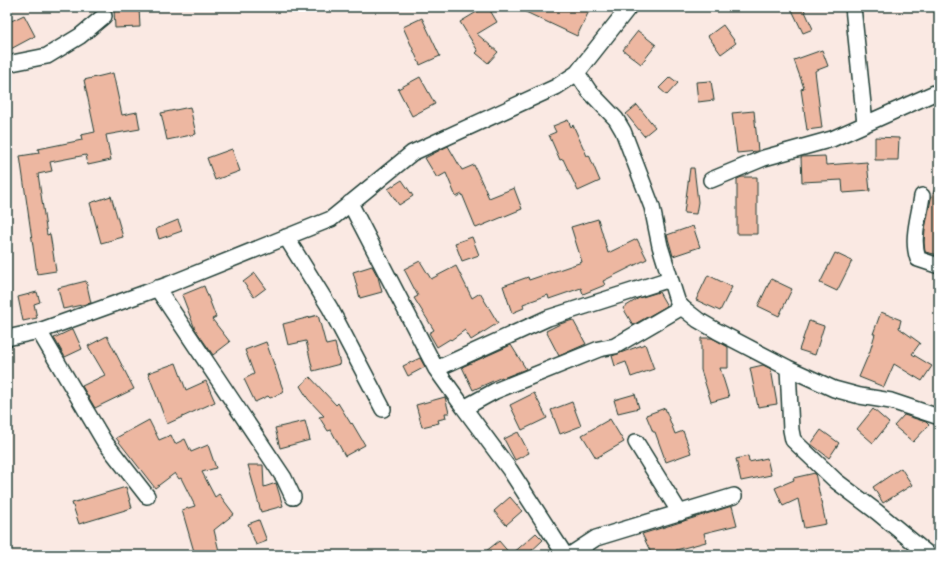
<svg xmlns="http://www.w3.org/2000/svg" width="946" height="562" viewBox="0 0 946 562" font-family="'Balsamiq Sans',sans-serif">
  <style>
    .building { fill: #edb7a1; stroke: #1f3d34 }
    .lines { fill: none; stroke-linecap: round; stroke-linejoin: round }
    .street-casing { stroke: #1f3d34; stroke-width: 18 }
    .street { stroke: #fff; stroke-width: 15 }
  </style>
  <rect width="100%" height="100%" fill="#fae9e3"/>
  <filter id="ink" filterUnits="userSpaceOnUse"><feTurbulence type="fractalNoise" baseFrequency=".025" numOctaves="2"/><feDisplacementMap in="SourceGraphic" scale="8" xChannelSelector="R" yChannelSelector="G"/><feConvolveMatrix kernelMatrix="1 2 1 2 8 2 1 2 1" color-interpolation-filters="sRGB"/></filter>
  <g filter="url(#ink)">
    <path class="building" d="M485,7H488L497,22L477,34L498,52L488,63L476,53L478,51L460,22Z
      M515,7H591L577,36Z
      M800,7H803L813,29L803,33L792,10Z
      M139,8L140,27L115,28L114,9Z
      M24,15L35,36L7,51V23Z
      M422,18L440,56L420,65L403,27Z
      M723,25L736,43L721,54L708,36Z
      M638,31L656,45L641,64L623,50Z
      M822,50L828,66L815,71L822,128L807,130L801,89L804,88L794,60Z
      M113,73L122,115L137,112L140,129L106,135L111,160L88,165L86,155L50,162L52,171L38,174L47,235L50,234L56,271L37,274L20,156L39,153L38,149L82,140L81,135L95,132L84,80Z
      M420,77L435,104L412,116L398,89Z
      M670,77L678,83L667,95L659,88Z
      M711,81L714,100L698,102L696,82Z
      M637,105L655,127L644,136L626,114Z
      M190,107L196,134L167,140L161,113Z
      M754,111L758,151L737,153L732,113Z
      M568,120L571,127L573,125L587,156L589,155L600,181L578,191L563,159L560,160L549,135L556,132L553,126Z
      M875,137L899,138L898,160H875Z
      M448,146L462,170L474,165L489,198L514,188L522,209L476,228L462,194L456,197L446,173L437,178L425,158Z
      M232,149L240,171L215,180L207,158Z
      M825,156L826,165L867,162L870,191L843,193L842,180L802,182L801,157Z
      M690,168H694L698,202L696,214L684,213Z
      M742,177H757V234H737V179Z
      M402,180L413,196L399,205L388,189Z
      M938,180H939V255L925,252L924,243L925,229L931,199Z
      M111,196L123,237L101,243L90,203Z
      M598,219L608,253L637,239L647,259L603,281L605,285L583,294L581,288L549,299L548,295L523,304L524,308L512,313L503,286L528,277L529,280L582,262L571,227Z
      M178,220L182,231L159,239L156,229Z
      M693,226L700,247L673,256L667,235Z
      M472,237L479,255L462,261L455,243Z
      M835,253L852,261L837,291L820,283Z
      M420,261L431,279L456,266L472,298L480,293L498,323L471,340L465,330L451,340L450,339L437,347L429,333L434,330L414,298L418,296L404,269Z
      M372,266L378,277L382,292L360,298L353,272Z
      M255,273L266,288L254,297L243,282Z
      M708,275L732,287L720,311L696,300Z
      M771,279L792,289L779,316L758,306Z
      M86,281L91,303L63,309L58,288Z
      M204,286L216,317L212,319L230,342L213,355L195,329L182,295Z
      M37,292L40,302L34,304L37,318L23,321L18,297Z
      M659,292L667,306L633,325L623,308L639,298Z
      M881,312L901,320L899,328L920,343L912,354L932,366L922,381L894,364L884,387L859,377L870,351L875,334H873Z
      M318,315L326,345L335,343L340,364L313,371L306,341L288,345L283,324Z
      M573,320L586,344L559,356L546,331L560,324Z
      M809,321L824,326L815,355L799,350Z
      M73,329L82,349L65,357L54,338Z
      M107,336L134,389L95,408L82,386L105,375L88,346Z
      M701,338H712L728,347V368H720L729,397L711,402L701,370Z
      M266,342L284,392L270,398L268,396L255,402L244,379L254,374L245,350Z
      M645,344L654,369L631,377L626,362L615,366L612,356Z
      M511,345L526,369L503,378L502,377L473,390L462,367Z
      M420,358L425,367L408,376L403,366Z
      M176,363L186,390L206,381L215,402L167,424L148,373Z
      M763,365L771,369L777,404L758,407L750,368Z
      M310,377L336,405L338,403L351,424L352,423L365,445L345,456L331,430L328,431L319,417L324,416L308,399L300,386Z
      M534,393L547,418L522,430L510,405Z
      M635,394L639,408L618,413L614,400Z
      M445,397L449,413H445L446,418L438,420L439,423L422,427L416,405Z
      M572,402L581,426L560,434L551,410Z
      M665,408L675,434L683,431L691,453L666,462L655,432H653L646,415Z
      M873,409L889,423L873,443L857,429Z
      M904,415L926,422L929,425L913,442L894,426Z
      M610,419L624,442L596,458L582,435Z
      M149,420L159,440L171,435L175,444L185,439L191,452L208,445L216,468L202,472L215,497L219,494L234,514L214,530L219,551L195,555L182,510L195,506L181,478L179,479L175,473L155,488L116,438Z
      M305,421L310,440L280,448L275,428Z
      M821,430L839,443L829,458L811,444Z
      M518,432L529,453L515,460L504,439Z
      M748,456L749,462L767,458L771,475L741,481L736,459Z
      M248,465H263L264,487L276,483L283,506L261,512Z
      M901,468L912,485L883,503L873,487Z
      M815,473L826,524L804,528L798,499L783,506L775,488L794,480L793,478Z
      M126,487L132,508L79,524L72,503Z
      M510,497L522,511L506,525L494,511Z
      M732,506L737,525L704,533L706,542L676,550L679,555H652L642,534Z
      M259,520L267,541L256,545L248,524Z
      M536,533L543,540L527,555H511Z
      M499,541L511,555H481Z"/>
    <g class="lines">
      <defs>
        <path id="street" d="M853,7L865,124
          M7,64L47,56L80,36L104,16
          M577,73L589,91L616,119L623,131L652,207L660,246L675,294L678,303L684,309L698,320L717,331L788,368L834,389L860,396L891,401L939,417
          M711,180L764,158L832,139L939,91
          M922,196C919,217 911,239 918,259L939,266
          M350,203L436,369L464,408L495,391L599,349L615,346L682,307
          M286,237L330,308L383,409
          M157,288L284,478L293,497
          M39,331L104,441L147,496
          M7,338L39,331L170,284L331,219L412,153L556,87L577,73L629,7
          M788,368L791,430L793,440L836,481L877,512L929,555
          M436,369L548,318L670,279
          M464,408L510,470L565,555
          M636,442L680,513
          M570,555L596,538L734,496"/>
      </defs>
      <use href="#street" class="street-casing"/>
      <use href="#street" class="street"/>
    </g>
  </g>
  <rect width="946" height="562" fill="none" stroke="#fff" stroke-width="24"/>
  <rect x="12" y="12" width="922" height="538" fill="none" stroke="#1f3d34" stroke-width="1.5" filter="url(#ink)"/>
</svg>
